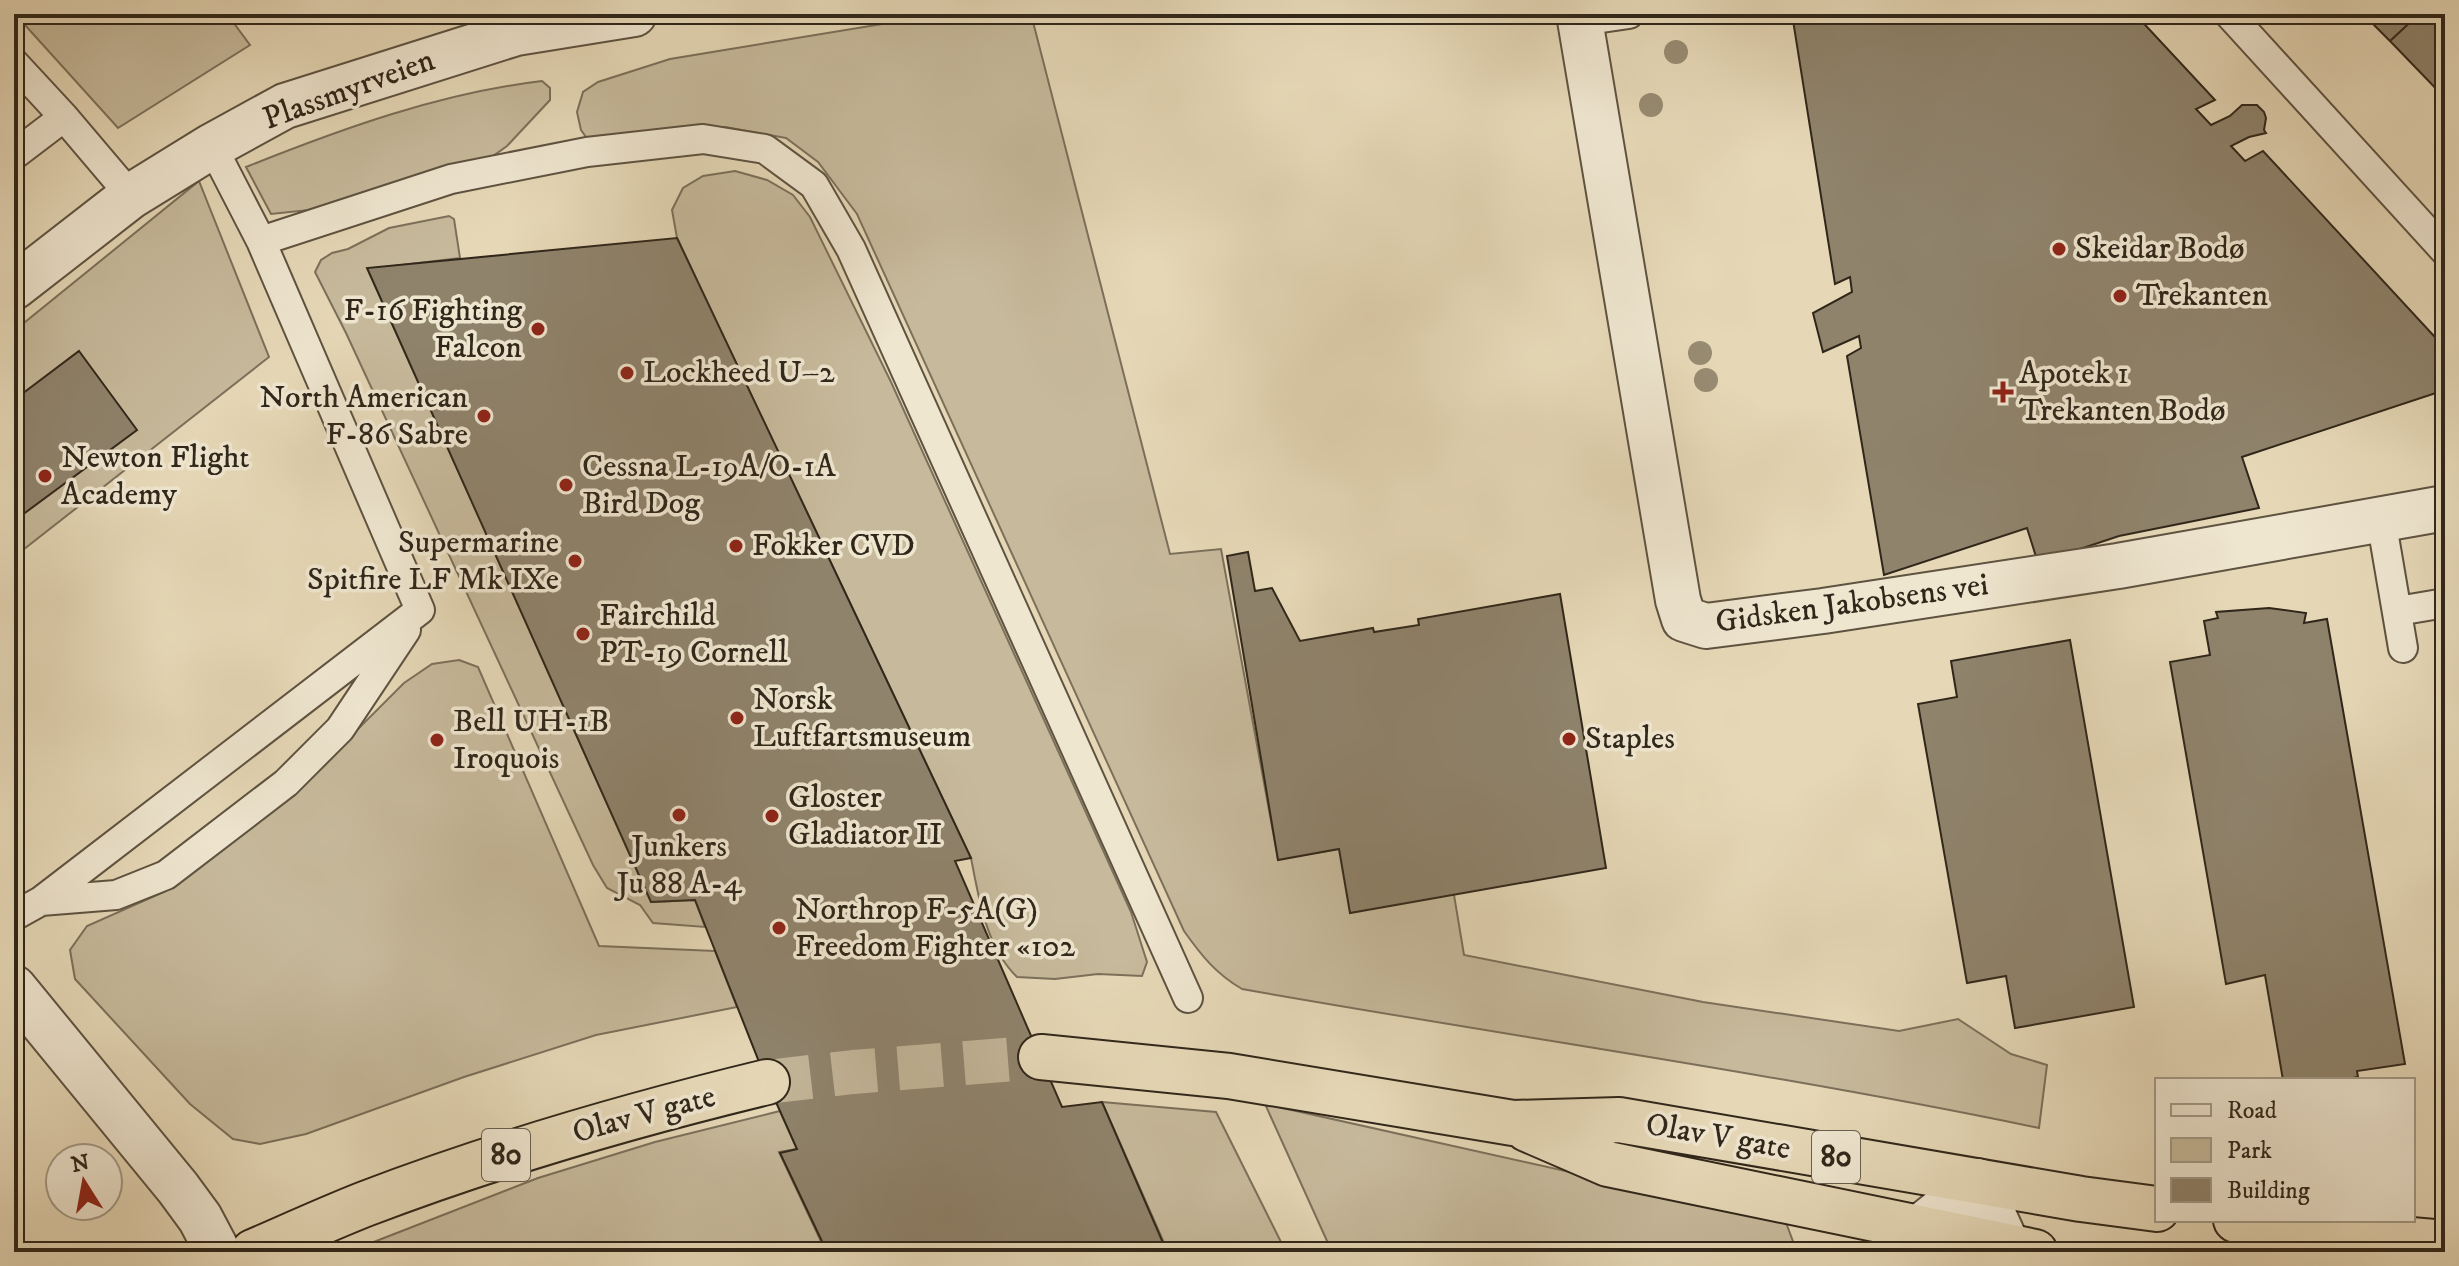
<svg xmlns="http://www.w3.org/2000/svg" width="2459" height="1266" viewBox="0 0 2459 1266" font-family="'IM FELL DW Pica',serif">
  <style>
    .green { fill: #c7ba9c; stroke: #7c705b; stroke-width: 2 }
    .building { fill: #8f836c; stroke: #30271a; stroke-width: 2 }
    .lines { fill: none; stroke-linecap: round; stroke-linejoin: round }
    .highway-tunnel { stroke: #c2b598; stroke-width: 44; stroke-dasharray: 44 22; stroke-linecap: butt }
    .lane-casing { stroke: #5e5341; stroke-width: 32 }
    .street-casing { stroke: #5e5341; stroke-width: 48 }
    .highway-casing { stroke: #30271a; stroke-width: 48 }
    .lane { stroke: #efe6d0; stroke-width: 28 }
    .street { stroke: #efe6d0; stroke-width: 44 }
    .highway { stroke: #e6d8b7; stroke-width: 44 }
    .tree { fill: #978b72 }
    .poi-dot { fill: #8f2418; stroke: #efe6d0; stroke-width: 3 }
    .labels { text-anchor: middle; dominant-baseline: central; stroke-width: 7; stroke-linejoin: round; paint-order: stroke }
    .shield { fill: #efe6d0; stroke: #696051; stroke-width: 2 }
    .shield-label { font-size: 30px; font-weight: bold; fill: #30271a }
    .street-label { font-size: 32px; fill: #30271a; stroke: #efe6d0 }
    .poi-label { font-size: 32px; fill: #30271a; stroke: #efe6d0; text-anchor: start }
  </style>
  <rect width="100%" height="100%" fill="#e6d8b7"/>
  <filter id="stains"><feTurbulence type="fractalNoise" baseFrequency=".0025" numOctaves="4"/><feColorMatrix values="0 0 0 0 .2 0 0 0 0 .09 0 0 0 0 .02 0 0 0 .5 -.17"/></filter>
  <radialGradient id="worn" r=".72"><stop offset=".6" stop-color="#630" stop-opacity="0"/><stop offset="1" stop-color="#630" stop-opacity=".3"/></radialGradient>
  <path class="green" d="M15,14H227L250,45L118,128Z
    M943,14H1031L1170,554L1221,549L1278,859L1339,849L1453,889L1464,955L1703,1002L1899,1031L1958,1019L2011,1054L2047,1065L2039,1128C1775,1073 1507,1036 1242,989C1216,974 1201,955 1184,931L857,214L818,162L786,138L725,127L596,140L586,137L581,130L577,112L583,92L598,82L670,59Z
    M542,81L550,88V100L507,146L493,156L463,167L309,210L271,214L246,167C341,129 440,93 542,81Z
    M735,171L767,180L793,195L810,217L891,382L1131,912L1147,962L1142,976L1098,974L1055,979L1017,977C986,947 979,899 971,858L677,238L672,210L683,188L703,176Z
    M199,181L269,357L14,557V331Z
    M449,216L454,219L460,258L368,269L651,902L695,900L705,927L653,923L640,905L607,888L593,865L346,333L315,272L321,260L332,253L348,249L389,228Z
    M459,660L478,667L599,946L715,951L737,1007L596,1035L464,1077L306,1134L260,1144L233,1139L190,1104L75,979L70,950L87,926L164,892L291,796L404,683L432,664Z
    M1102,1102L1216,1112L1286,1252H1168Z
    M1265,1104L1785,1220L1797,1252H1332Z
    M780,1111L797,1149L779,1152L826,1252H348L538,1178L655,1142Z"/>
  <path class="building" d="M1792,14H2135L2215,100L2196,109L2211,125L2230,116L2242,105H2257L2264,112L2266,118L2264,130L2266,133L2249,137L2231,146L2245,161L2263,151L2445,348V390L2242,457L2259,508L2119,536L2038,563L2027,528L1884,575L1847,356L1861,348L1859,336L1823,352L1813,313L1852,292L1850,277L1835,284Z
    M2363,14H2419L2390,41Z
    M2419,14H2445V98L2390,41Z
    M677,238L971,858L955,861L1062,1107L1102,1102L1167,1252H827L780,1153L797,1149L767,1082L695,900L651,902L367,268Z
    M79,351L137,430L14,521V400Z
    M1248,552L1255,591L1272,588L1300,641L1373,628L1374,632L1419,625L1418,619L1560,594L1606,868L1350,913L1339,849L1278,860L1227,556Z
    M2269,608L2306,613L2304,623L2327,619L2405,1064L2357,1071L2358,1077L2342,1080H2283L2265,975L2226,984L2170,662L2210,655L2204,621L2218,618L2216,612Z
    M2070,640L2134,1007L2015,1028L2006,976L1967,983L1918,704L1957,697L1951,661Z"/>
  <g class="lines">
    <path class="highway-tunnel" d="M767,1082L853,1072L1041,1057"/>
    <defs>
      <path id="lane" d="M2229,14L2445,251
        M1581,21L1629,14
        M14,63L64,117L131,196
        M14,155L64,117
        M261,241L451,179L587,152L703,139L765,149L814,185L851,249L1188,998
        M2381,519L2403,648
        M2398,611L2445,603
        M41,901L116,895L166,875L286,783L340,729L406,630
        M14,916L41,901L420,610L261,241L212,146"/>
      <path id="street" d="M1579,14L1678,600L1684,619L1706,626L1823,611L2118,566L2445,508
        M14,287L131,196L212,146L285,106L516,33L634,14
        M14,988L178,1188L200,1218L218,1252
        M1914,1252L1918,1229L1978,1181L2008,1247L2006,1252"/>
      <path id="highway" d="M1041,1057L1229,1076L1513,1123L1619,1120L2081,1199L2157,1209
        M1527,1129L1608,1164L2035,1252
        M2236,1220L2332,1233L2445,1243
        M253,1252C290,1236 327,1219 365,1204C496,1154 631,1115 767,1082"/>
    </defs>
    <use href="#lane" class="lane-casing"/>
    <use href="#street" class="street-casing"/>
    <use href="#highway" class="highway-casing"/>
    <use href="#lane" class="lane"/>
    <use href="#street" class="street"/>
    <use href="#highway" class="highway"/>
  </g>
  <g class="tree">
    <circle cx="1676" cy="52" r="12"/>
    <circle cx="1651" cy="105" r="12"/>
    <circle cx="1700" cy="353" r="12"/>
    <circle cx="1706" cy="380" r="12"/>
  </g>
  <g class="poi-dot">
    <circle cx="2059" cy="249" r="8"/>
    <circle cx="2120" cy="296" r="8"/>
    <circle cx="538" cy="329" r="8"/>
    <circle cx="627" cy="373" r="8"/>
    <path d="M1999 380h8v8h8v8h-8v8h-8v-8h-8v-8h8z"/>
    <circle cx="484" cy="416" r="8"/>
    <circle cx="45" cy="476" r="8"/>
    <circle cx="566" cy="485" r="8"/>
    <circle cx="736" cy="546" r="8"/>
    <circle cx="575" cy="561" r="8"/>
    <circle cx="583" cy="634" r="8"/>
    <circle cx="737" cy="718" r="8"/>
    <circle cx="1569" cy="739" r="8"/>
    <circle cx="437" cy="740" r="8"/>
    <circle cx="679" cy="815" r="8"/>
    <circle cx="772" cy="816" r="8"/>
    <circle cx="779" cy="928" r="8"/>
  </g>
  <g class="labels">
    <g class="shield">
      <rect x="482" y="1129" width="48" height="52" rx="6"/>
      <rect x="1812" y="1131" width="48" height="52" rx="6"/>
    </g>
    <g class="shield-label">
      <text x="506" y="1155">80</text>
      <text x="1836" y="1157">80</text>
    </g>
    <g class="street-label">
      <text transform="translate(349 90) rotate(-20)">Plassmyrveien</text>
      <text transform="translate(1852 604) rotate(-8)">Gidsken Jakobsens vei</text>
      <text transform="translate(644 1115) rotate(-15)">Olav V gate</text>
      <text transform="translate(1718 1137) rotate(10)">Olav V gate</text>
    </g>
    <g class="poi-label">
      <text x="2075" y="249">Skeidar Bodø</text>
      <text x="2136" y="296">Trekanten</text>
      <text x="522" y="311" text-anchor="end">F-16 Fighting<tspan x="522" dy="37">Falcon</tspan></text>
      <text x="643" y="373">Lockheed U–2</text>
      <text x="2019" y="374">Apotek 1<tspan x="2019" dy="37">Trekanten Bodø</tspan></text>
      <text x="468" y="398" text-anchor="end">North American<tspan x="468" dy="37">F-86 Sabre</tspan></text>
      <text x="61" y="458">Newton Flight<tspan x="61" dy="37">Academy</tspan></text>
      <text x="582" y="467">Cessna L-19A/O-1A<tspan x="582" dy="37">Bird Dog</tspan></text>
      <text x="559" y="543" text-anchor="end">Supermarine<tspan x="559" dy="37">Spitfire LF Mk IXe</tspan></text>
      <text x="752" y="546">Fokker CVD</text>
      <text x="599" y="616">Fairchild<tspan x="599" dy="37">PT-19 Cornell</tspan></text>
      <text x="753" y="700">Norsk<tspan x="753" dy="37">Luftfartsmuseum</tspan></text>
      <text x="453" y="722">Bell UH-1B<tspan x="453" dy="37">Iroquois</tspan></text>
      <text x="1585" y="739">Staples</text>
      <text x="788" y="798">Gloster<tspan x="788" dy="37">Gladiator II</tspan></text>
      <text x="679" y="847" text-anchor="middle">Junkers<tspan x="679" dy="37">Ju 88 A-4</tspan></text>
      <text x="795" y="910">Northrop F-5A(G)<tspan x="795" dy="37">Freedom Fighter «102</tspan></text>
    </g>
  </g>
  <rect width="2459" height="1266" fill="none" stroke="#e6d8b7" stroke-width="48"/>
  <rect x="16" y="16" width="2427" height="1234" fill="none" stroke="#30271a" stroke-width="4"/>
  <rect x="24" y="24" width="2411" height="1218" fill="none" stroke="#30271a" stroke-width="2"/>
  <rect x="2155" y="1078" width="260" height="144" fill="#efe6d0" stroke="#a39a87" stroke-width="2"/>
  <rect x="2171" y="1104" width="40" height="12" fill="#efe6d0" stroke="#a39a87" stroke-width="2"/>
  <text x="2227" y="1118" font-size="24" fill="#30271a">Road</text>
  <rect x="2171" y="1138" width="40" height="24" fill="#c7ba9c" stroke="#a39a87" stroke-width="2"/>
  <text x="2227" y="1158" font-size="24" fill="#30271a">Park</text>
  <rect x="2171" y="1178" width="40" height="24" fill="#8f836c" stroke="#a39a87" stroke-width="2"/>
  <text x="2227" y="1198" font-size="24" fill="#30271a">Building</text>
  <g transform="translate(84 1182) rotate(349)"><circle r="38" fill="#efe6d0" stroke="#a39a87" stroke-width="2"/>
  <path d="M0-6L14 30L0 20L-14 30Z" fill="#8f2418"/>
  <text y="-12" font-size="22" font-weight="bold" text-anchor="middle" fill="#30271a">N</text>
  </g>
  <rect width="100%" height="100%" filter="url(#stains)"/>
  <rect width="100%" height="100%" fill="url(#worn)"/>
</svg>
